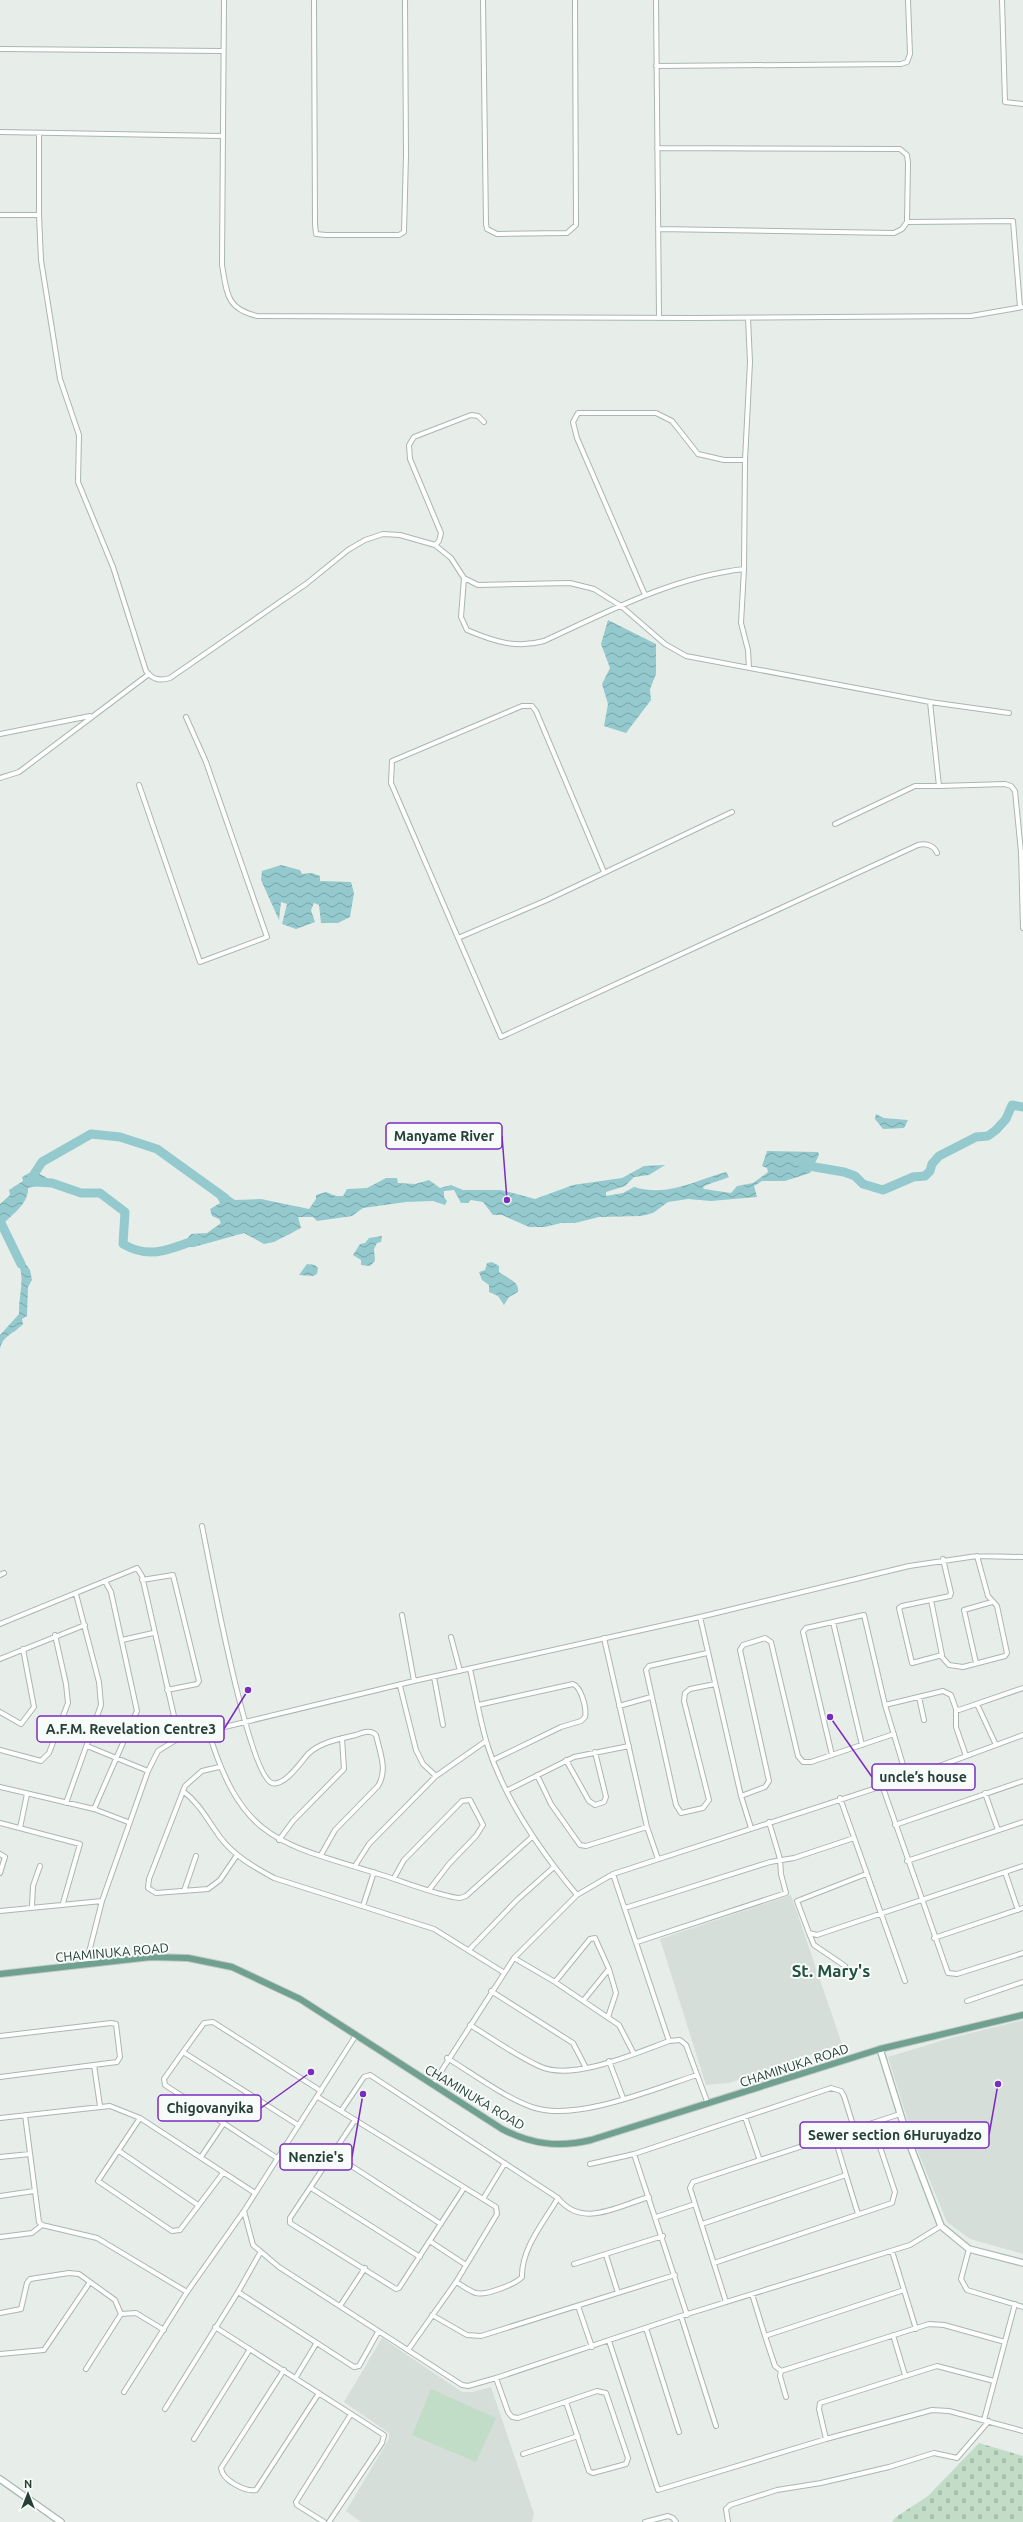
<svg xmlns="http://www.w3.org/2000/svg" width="1023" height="2522" viewBox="0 0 1023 2522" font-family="Ubuntu,sans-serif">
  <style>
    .built { fill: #d5ded9 }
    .grass { fill: #c2ddc7 }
    .cemetery { fill: url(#cemetery-stones) }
    .water { fill: url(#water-waves) }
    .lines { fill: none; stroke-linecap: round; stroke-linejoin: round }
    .river { stroke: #94c9ce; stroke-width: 9 }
    .street-casing { stroke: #a9b6b1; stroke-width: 6 }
    .secondary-casing { stroke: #a6b9b1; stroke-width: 8 }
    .primary-casing { stroke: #c2c9c7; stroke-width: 8 }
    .street { stroke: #fff; stroke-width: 4 }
    .secondary { stroke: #fff; stroke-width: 5.5 }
    .primary { stroke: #6fa090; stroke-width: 6 }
    .labels { text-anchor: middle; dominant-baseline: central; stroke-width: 4; stroke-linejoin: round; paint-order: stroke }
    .street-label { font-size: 13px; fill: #263f37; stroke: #f7fbf9 }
    .district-label { font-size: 17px; font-weight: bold; fill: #235142; stroke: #f7fbf9 }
    .leader { fill: none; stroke: #7b2cbf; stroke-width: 1.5 }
    .callout-dot { fill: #7b2cbf; stroke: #f7fbf9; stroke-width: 1.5 }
    .callout { fill: #f7fbf9; stroke: #7b2cbf; stroke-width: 1.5 }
    .callout-label { font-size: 14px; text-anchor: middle; font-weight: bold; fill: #263f37 }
  </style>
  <defs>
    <pattern id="cemetery-stones" width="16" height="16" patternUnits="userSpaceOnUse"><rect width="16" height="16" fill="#c2ddc7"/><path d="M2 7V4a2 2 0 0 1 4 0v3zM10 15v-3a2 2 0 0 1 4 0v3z" fill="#a7bfac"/></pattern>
    <pattern id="water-waves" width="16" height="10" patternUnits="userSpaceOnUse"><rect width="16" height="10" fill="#94c9ce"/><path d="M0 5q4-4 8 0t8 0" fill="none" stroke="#79a5a8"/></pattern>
  </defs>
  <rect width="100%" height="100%" fill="#e7eeea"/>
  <path class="built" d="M791,1895L842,2044L729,2083L706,2085L660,1939Z
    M1023,2020V2254L970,2239L947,2222L916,2147L888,2057L947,2039Z
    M382,2338L462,2392H472L491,2387L534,2514L532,2522H361L346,2511L389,2439V2433L344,2402Z"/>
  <path class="grass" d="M431,2389L496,2418L476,2462L412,2435Z"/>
  <path class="cemetery" d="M979,2443L1023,2456V2522H892L896,2517L928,2496Z"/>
  <path class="water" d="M608,620L656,644V674L650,689L651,700L626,733L604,726L608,704L602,684L610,668L601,644Z
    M281,865L300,870L302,874L312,873L320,876V881L351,882L354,893L350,917L338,923H321L319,905L314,903L311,910L315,922L296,929L282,924L287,904L281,902L279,920L261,880L262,871Z
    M876,1114L884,1118L908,1120L904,1128L883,1129L875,1119Z
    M767,1151L818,1152L819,1155L810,1173L785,1181H762L754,1186L757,1197L711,1201L688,1199L668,1202L653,1213L641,1216L599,1217L575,1223H561L545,1227H529L502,1215H493L483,1202L471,1200L468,1203H461L454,1190L444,1191V1197L447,1201L445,1205L433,1201L406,1202L363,1208L352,1216L317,1221L313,1217H298L301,1228L274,1242L264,1244L244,1233L194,1247H189L186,1240L191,1234L207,1233L221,1223L219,1219L212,1216L210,1209L220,1203L215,1194L219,1189L235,1200L261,1199L309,1209L316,1199V1195L326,1192L336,1196H343L347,1189L367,1188L386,1178H397L398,1183L415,1184L429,1180L440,1188L451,1185L463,1190H501L535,1199L573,1185L622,1178L644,1166L665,1165L649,1175L634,1177L625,1186L606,1192V1196L623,1193L634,1187C669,1197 693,1181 726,1172L729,1177C721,1181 711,1182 703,1187L704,1189L731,1193L737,1186L753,1183L768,1172L767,1168L762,1166Z
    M31,1172L38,1173L49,1179L48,1184L28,1188C29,1204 10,1216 0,1227V1204L10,1195L9,1190L23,1181L22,1177Z
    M382,1236L381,1242L377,1243L374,1249L375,1261L370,1266L361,1265V1260L353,1255L360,1244L365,1243L369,1238Z
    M16,1251L30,1270L32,1280L28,1287L27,1316L22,1319L23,1324C14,1334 3,1335 0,1349V1335L19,1314C18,1295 28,1272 14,1258Z
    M492,1262L499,1266V1272C506,1278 520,1281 518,1292L509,1297L504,1305L498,1296L489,1292V1285L482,1280L479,1272L485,1270L487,1263Z
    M307,1264L315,1265L318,1268L317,1274L313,1276L299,1275Z"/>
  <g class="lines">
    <path class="river" d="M803,1165L844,1172L855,1176L863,1184L883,1190L913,1177L925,1176L930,1171L932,1164L939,1156L976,1137L988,1136L996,1130L1006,1119L1012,1105L1023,1107
      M29,1182L42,1162L91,1134L120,1137L157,1149L225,1198
      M36,1182L52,1183L81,1193H100L125,1212L123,1244C150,1260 171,1249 198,1239
      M0,1221L21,1264"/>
    <defs>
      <path id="street" d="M224,0L222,265C227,293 226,309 257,316L693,318L971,316L1023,307
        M314,0L315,224L316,234L326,235H399L404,232L406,155L405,0
        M483,0L486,224L487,229L497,234L567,233L576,225L575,0
        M656,0L659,316
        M1002,0L1005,102L1023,104
        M0,49L223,51
        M656,66L901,64L907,62L910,54L908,0
        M0,132L222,136
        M39,133V215L41,260L60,379L79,435L78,482L113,567L146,671C153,680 160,681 170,678L306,584L348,550L365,540L383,534L400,535L435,545L451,558L464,578L478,585L570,583L594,589L621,606L665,644L686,656L930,702L1009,713
        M657,148L900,149L907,155L908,163L907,222L902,229L894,233L658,229
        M0,215H39
        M907,222L1013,221L1020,307
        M435,545L439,541L441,533L410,459L409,445L414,437L471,415L478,416L484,422
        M744,569L741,623L748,650L749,668
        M464,578L461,617L467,630C493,641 516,649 544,641C607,612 673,577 744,569L745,460L750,362L748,318
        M645,595L577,438L573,422L578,413H656L672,421L698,454L724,460H745
        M930,702L939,786L1005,784L1011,786L1015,791L1021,852L1023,928
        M0,734L90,716
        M0,778L19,772L149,674
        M139,785L200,962L267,937L206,762L186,717
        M835,824L915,786H939
        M604,872L536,711L532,706H522L392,761L391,783L501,1037L918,845C925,843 934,845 937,853
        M458,938L547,900L732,812
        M202,1526C209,1560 248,1775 272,1783C284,1787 301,1762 308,1754C321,1742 339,1739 356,1735C362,1733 370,1729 376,1735C380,1753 388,1770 378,1786L335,1830L321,1855
        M0,1575L4,1573
        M142,1580L173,1575L199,1681L197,1684L167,1690
        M931,1600L942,1655L912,1663L899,1608L902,1606L950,1596L951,1593L943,1559
        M402,1615L414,1681
        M700,1617L741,1796L751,1828
        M833,1622L862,1745
        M0,1624L137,1568L142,1576L179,1738
        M451,1637L460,1671
        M604,1638L647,1827L658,1859
        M122,1640L153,1633
        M707,1653L649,1666L646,1670L676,1805L681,1813L703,1808L709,1800L684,1701L685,1693L690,1689L715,1684
        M941,1656L949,1665L963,1667L1005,1656L1007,1653L997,1606L988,1596L977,1556
        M0,1659L85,1625
        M976,1663L964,1610L992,1602
        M470,1669C476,1695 480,1722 488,1747C505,1799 542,1853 577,1895
        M434,1677L443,1725
        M400,1686L416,1750L423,1764L436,1776
        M919,1697L924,1720
        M977,1704L996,1745
        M478,1705L573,1684C581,1687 587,1708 585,1717L581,1721L561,1727L493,1760
        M885,1705L943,1691L951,1695L956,1709L959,1710L1023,1688
        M619,1706L651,1697
        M956,1709V1727L966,1756
        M0,1712L21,1724L34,1707L23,1649
        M208,1730C242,1842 279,1843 382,1875C402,1881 442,1897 460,1898L466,1896L532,1837
        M87,1746L148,1771
        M0,1750L41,1761L49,1753L68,1703L66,1684L55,1635
        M832,1755L803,1632L806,1628L864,1615L885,1705L907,1778
        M566,1760L589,1801L595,1805L604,1802L606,1797L595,1752
        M219,1767L202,1771L185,1786L149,1879L148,1888L156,1893L208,1889L220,1880L237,1855
        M537,1775L551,1804L580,1845L586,1846L647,1827
        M882,1785L948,1973L957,1974L1023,1953
        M0,1787L94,1809L128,1822
        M508,1790L574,1757L629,1746
        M183,1791C200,1804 208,1821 220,1837C234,1856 254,1867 274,1878L434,1929L503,1972
        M985,1793L998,1830
        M741,1796L765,1787L769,1781L740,1650L743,1645L765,1638L771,1642L798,1756L803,1762H811L894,1734
        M840,1798L905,1981
        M66,1803L101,1705L99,1682L76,1594
        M94,1809L137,1711L111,1592L105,1581
        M0,1823L80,1844L63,1903
        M895,1825L1023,1781
        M20,1828L27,1794
        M279,1840L293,1821L344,1769L342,1738
        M0,1854L5,1857L0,1873
        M907,1861L1023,1822
        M355,1866L369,1844L436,1776L486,1741
        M1005,1872L1018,1910
        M613,1874L669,2041
        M866,1874L797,1901L809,1933L817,1935L1023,1866
        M394,1878L404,1860L462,1801L470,1800L483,1825L476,1836L449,1864L429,1890
        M184,1891L196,1856
        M32,1906L33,1886L40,1866
        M363,1906L374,1872
        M625,1908L770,1862L794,1858L854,1838
        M0,1911L102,1901
        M809,1933L814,1945L845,1966
        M934,1938L1023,1908
        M637,1942L786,1893L781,1874L780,1859L769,1822
        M469,1950L517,1900L554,1867
        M514,1958L555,1982L619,2025L634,2054
        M86,1964L102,1901L148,1771L158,1751L179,1738L414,1681L700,1617L909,1566L977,1556L1023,1557
        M555,1982L590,1939L595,1938L609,1969L583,2001
        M491,1991L573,2043L586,2068
        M967,2001L1023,1982
        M608,2017L616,1993L609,1969
        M470,2025C493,2039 515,2055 539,2066C572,2082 636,2053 669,2041L680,2040L686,2045L708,2104
        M356,2035L244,2211L253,2245L279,2267L462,2385L468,2386L496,2378L681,2316L910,2245L941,2226
        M0,2036L111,2023L116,2024L120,2057L117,2062L0,2077
        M183,2052L204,2023L213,2022L321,2091
        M447,2058C472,2073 508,2100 535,2108C578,2121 654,2089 697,2075
        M609,2061L623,2098
        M94,2065L100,2106
        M433,2084L514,1958L577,1895L613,1874L907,1778L1023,1735
        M318,2097L496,2207L497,2214L456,2282L408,2350
        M341,2111L364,2077L370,2075L558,2198C544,2222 521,2249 522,2277C516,2284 485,2296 476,2293C469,2291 462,2285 456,2282
        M745,2117L759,2158
        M0,2118L110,2106L140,2118L255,2193
        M140,2118L98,2181L172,2231L180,2230L223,2173
        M355,2120L290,2218V2223L396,2289L399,2288L464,2188
        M119,2151L198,2205
        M333,2154L441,2224
        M634,2154L687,2315
        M0,2157L30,2154
        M201,2157L224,2123
        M277,2158L165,2085L164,2079L183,2052L298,2125
        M590,2164L634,2154L831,2088L841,2091L844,2096L854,2128
        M846,2175L858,2214
        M311,2188L420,2257
        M0,2196L34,2191
        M558,2198C582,2229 618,2206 649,2197
        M483,2199L505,2163
        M656,2217L695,2204
        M702,2224L846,2175L834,2135
        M42,2225L97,2238L187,2292L244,2211
        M0,2237L32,2233L42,2225L39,2222L25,2115
        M431,2242L466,2265
        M969,2249L961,2279L967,2290L1023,2307
        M892,2251L916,2329
        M606,2255L618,2293
        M714,2263L892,2203L895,2192L872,2123
        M574,2264L663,2236
        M238,2292L354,2367L359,2366L378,2332
        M752,2294L765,2336L904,2290
        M726,2302L695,2204L690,2188L693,2182L900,2114
        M340,2306L365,2268
        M578,2306L592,2347
        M0,2313L21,2309L27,2283L30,2279L69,2273L79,2274L115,2300L121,2314L136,2313L164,2330
        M432,2315L467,2335L481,2336L675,2275
        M681,2316L716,2426
        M215,2327L384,2435L382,2443L329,2522
        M646,2328L679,2432
        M893,2335L905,2375
        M765,2336L775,2366L781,2371L929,2324L944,2325L1005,2342
        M609,2341L658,2490L826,2439
        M0,2354L44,2350L90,2282
        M86,2369L121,2314
        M284,2370L221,2468C222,2480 245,2492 256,2490L319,2393
        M781,2371L780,2376L786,2397
        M296,2377L316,2344
        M496,2378L508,2412L512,2417L518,2418L597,2391L606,2393L628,2458L626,2464L593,2473L589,2471L566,2402
        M994,2381L937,2366L820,2403L819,2409L826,2439L932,2410L949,2411L1023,2431
        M124,2392L187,2292
        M165,2409L238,2292L260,2253
        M984,2420L1015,2304
        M194,2439L250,2349
        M523,2454L578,2436
        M324,2522L297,2505L296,2502L351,2414
        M645,2522L668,2516L673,2518L676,2522
        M728,2522L726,2509L730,2505L777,2490L821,2483L889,2467L934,2453L957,2458L989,2421"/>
      <path id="secondary" d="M880,2049L910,2145L941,2226L969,2249L1023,2263
        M0,2479L61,2522"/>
      <path id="primary" d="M0,1974L151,1957L188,1958L232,1967L300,1999L502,2129C531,2144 558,2148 591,2140L880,2049L1023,2015"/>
    </defs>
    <use href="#street" class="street-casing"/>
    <use href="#secondary" class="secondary-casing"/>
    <use href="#primary" class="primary-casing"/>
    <use href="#street" class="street"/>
    <use href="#secondary" class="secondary"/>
    <use href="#primary" class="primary"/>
  </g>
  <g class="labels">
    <g class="street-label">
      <text transform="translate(112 1952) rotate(-5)">CHAMINUKA ROAD</text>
      <text transform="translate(794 2065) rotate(-18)">CHAMINUKA ROAD</text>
      <text transform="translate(475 2097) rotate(31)">CHAMINUKA ROAD</text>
    </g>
    <g class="district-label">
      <text x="831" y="1970">St. Mary's</text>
    </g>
  </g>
  <path class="leader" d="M507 1200L502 1136M248 1690L224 1729M830 1717L872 1777M311 2072L261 2108M998 2084L989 2135M363 2094L352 2157"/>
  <g class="callout-dot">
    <circle cx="507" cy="1200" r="4"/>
    <circle cx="248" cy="1690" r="4"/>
    <circle cx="830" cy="1717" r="4"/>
    <circle cx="311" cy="2072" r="4"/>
    <circle cx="998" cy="2084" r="4"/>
    <circle cx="363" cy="2094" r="4"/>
  </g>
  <g class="callout">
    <rect x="386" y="1123" width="116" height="26" rx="4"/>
    <rect x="37" y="1716" width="187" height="26" rx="4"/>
    <rect x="872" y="1764" width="103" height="26" rx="4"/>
    <rect x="158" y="2095" width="103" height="26" rx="4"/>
    <rect x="800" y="2122" width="189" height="26" rx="4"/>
    <rect x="280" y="2144" width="72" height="26" rx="4"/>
  </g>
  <g class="callout-label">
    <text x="444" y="1141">Manyame River</text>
    <text x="131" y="1734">A.F.M. Revelation Centre3</text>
    <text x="923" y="1782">uncle’s house</text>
    <text x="210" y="2113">Chigovanyika</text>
    <text x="895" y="2140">Sewer section 6Huruyadzo</text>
    <text x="316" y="2162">Nenzie's</text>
  </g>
  <g transform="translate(28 2494)" stroke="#f7fbf9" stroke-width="3" paint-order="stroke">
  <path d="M0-3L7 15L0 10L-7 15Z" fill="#263f37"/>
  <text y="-6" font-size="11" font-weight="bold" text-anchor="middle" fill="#263f37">N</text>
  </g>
</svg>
